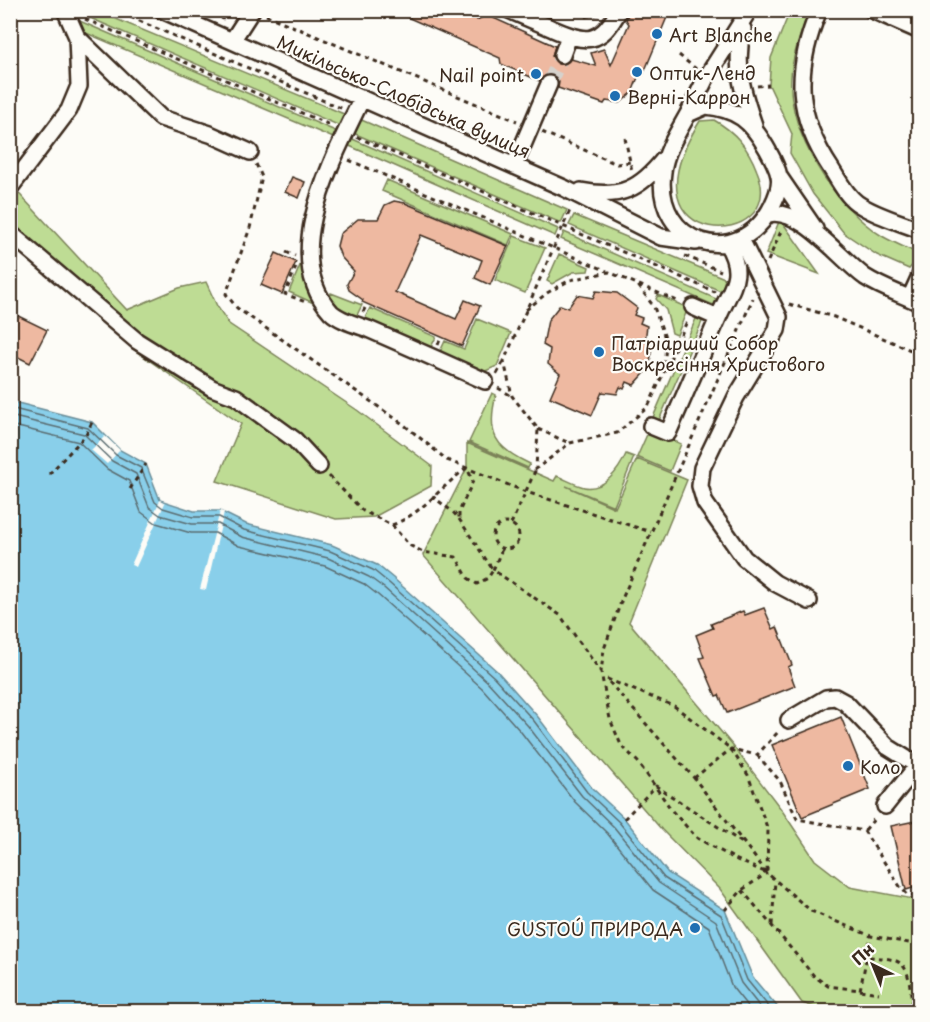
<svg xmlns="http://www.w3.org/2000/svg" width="930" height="1022" viewBox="0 0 930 1022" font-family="'Playpen Sans',sans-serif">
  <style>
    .green { fill: #bedc94; stroke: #7c8359; stroke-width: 1.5 }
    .water { fill: #89cfea; stroke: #6a8d98; stroke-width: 1.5 }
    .pier { fill: #fdfcf7 }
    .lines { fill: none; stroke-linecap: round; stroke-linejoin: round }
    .shore { stroke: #5a6c70; stroke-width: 1.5 }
    .building { fill: #eeb9a1; stroke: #3b2a1e; stroke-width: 1.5 }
    .minor-tunnel { stroke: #d6d2cc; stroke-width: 15; stroke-dasharray: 15 8; stroke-linecap: butt }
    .minor-casing { stroke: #3b2a1e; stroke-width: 20 }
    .path { stroke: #3b2a1e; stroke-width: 3; stroke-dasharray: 4.5 4.5; stroke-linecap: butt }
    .minor { stroke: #fdfcf7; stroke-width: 15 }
    .poi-dot { fill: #1f6fb2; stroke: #fdfcf7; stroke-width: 2 }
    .labels { text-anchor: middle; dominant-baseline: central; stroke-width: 4.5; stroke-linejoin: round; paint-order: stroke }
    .poi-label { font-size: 18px; fill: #3b2a1e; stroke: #fdfcf7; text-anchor: start }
    .street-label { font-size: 18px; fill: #3b2a1e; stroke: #fdfcf7 }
  </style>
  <rect width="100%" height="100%" fill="#fdfcf7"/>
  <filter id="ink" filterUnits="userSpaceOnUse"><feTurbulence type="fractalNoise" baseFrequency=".0167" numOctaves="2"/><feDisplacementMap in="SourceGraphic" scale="12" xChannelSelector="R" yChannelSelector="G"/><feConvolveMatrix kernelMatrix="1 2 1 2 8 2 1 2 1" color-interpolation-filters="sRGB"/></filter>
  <g filter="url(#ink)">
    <path class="green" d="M74,11H97L344,114L340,126Z
      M790,11H809C802,31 792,55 791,77C787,133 836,208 882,236C892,242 904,247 915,252L917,260L909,269L877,255L844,233L813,194L790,153L792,134L769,85L771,58Z
      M75,19L340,133L338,140L79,30Z
      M357,118L567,210L561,223L351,132Z
      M714,120C735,132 748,147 757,171C791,252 615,254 700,121Z
      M348,137L558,229L555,236L345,144Z
      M387,180L513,234L508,245L382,191Z
      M10,184L127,310L179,288L206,282L217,306L229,324L357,410L432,466L431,486L374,517L336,519L217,481L241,424L137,352L11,245Z
      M574,215L729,280L723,292L569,225Z
      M780,219L819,274L766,254Z
      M564,232L721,301L718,307L561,239Z
      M514,236L545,248L525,293L495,280Z
      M559,254L589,267L588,271L573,272L552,284L547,281Z
      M301,263L309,290L318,305L289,292Z
      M331,293L362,305L355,319L334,306L330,298Z
      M658,295L688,308L677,335L672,333L666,310L656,299Z
      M370,308L436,337L429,351L363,322Z
      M698,314L704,317L657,425L651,422Z
      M477,319L511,333L497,366L481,373L439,354L445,341L464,349Z
      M492,393L496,395C486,434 495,448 530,464L528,468L469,442Z
      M649,430L681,444L670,471L637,457Z
      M467,443L554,481L557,476C565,479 575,485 584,487C604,491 619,470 626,454L634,457L614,506L566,486L615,508L637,459L687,480L629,622L733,746L781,809L815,860L850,887L919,900V1011H827L802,1003L720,889L662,830L423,555L467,468Z"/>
    <path class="water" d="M10,401L92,422L120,450L146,464L160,500L194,511H220L246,524L332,545L377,565L393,578L498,672L538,717L592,788L624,818L668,873L725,910L753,978L781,1011H11Z"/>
    <path class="pier" d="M105,436L120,450L107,464L91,450Z
      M160,500L165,503L136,567L131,565Z
      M220,511L224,512L206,590L200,589Z"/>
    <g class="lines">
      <path class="shore" d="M10,408L88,428L116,455L141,468L155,502L163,508L193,517H219L244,530L330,551L373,570L389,583L494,677L534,721L587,792L619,822L664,878L721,915L747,980L773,1012
        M10,416L84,434L112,461L136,474L149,507L160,515L192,524H218L242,537L328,558L369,577L384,588L488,682L528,726L582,796L614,827L659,883L716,921L741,983L764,1012
        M10,425L79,442L107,469L129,481L141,512L156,523L191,533H215L239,546L325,566L364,584L378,595L482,688L521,732L575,802L607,833L653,890L709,927L732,987L752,1012"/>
    </g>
    <path class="building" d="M391,10H474L477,20L487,15L555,46L552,56L558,64H564L571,59L596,66L591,53L604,49L611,65L629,24L626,20L630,10H670L643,75L638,77L632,93L620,103L606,101L604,104L558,88L559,82L553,75L547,74L540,81L501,64L500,58Z
      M292,177L305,182L299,198L285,192Z
      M394,201L405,203L508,246L490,285L475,278L482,260L421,235L395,292L456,319L465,300L480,306L462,346L362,302L363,300L349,290L347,284L354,271L341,257L337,246L340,234L358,219H378L385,205Z
      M276,253L296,262L282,294L261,285Z
      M596,291L617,293L637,308L634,315L642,318L640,323L647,326L645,341L652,344L650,364L644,374L634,385L627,382L624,389L620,387L617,394L602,392L592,415L550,397L560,374L548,364L550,349L543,345L548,320L560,305L568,308L577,295L593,298Z
      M10,312L47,330L30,363L10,353Z
      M764,608L773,629L777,627L792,665L788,667L795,686L727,713L719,695L716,696L700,658L704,657L696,635L713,628L711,624L743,611L745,615Z
      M841,717L870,789L802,817L772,745Z
      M920,820V886L906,890L891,826Z"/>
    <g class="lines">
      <path class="minor-tunnel" d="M549,84L562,55"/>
      <defs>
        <path id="minor" d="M162,10L564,188L661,237L696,242
          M509,10C524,17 538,22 553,29C586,43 600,46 619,10
          M819,10C794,71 795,115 832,170C839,181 846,195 857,203C874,215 900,222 920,230
          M872,10L920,31
          M743,29C734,64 742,91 754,125
          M77,37L161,118L210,134L250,152
          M232,41L252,10
          M562,55L569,36
          M362,98C335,156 278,254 331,312C339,320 357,325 368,329C407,346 446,363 485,381
          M706,106C737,109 751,121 766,147C771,156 777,166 779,176C781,185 776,198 772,206C739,272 653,245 663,172C665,152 678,132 688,114Z
          M688,114L706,78L749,10
          M514,166L549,84
          M780,178L815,229
          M10,188L69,110L79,86L77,37L65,10
          M581,191C620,199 640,189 664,159
          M768,214C800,206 840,259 865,277C882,288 901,294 920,303
          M10,233L137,341L212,388L236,397L295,440L319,466
          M741,239L779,317L777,330L736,397L702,468L700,486L705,503L744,558L775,583L809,601
          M910,298L920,276
          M718,318C731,287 746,276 727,244
          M651,426L668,433L718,318L693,307
          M789,720L826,698L835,697L846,703L888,747L920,767
          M885,806L917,766"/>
      </defs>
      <use href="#minor" class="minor-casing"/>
      <path class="path" d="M114,10L343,109
        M581,10L584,17L599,14
        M266,15L517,121
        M85,19L332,126
        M222,20L226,10
        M679,55L696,69
        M757,86L769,85
        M542,132L617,164L630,162
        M357,137L715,292
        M625,138L632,171
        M349,160L607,271
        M256,164L262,177L250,228L226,294L237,308L403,424L447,460L526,492L651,532
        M286,252L295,256
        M685,256L721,271
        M768,261L782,229
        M296,267L285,294L308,303
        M639,285L680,302
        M789,304L834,317L920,354
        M526,310L547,293L570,280L609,272L637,284L654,307L666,341L664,372L648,407L617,433L570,443L536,469L538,429L512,396L504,361L571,208
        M363,312L367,304
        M438,345L441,337
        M666,368L688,319
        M497,374L504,361
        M498,388L512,396
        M538,429L569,443
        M49,474L86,435L92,422
        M329,476L363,511L392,525L409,545L423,552L456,557L468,578L477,584L488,578L493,570L459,519L453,512L432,496
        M130,489L146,464
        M493 536a13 13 0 1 1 26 0a13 13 0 1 1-26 0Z
        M511,524L536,469
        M392,525C422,514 440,487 467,468L473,481L459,512V518
        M502,549L493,570L560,615L601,672
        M607,679L674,706L731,749L748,775L768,830L767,873L737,860L697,838L673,812L638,762L621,745L610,719L601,672L604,649L622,599L753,298
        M609,682L694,778L767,873L811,911L871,936L920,945
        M757,755L780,781L797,819L864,831L901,888L907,894L920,896
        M694,778L731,749L757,755L779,731
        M624,819L656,786L744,844
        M865,830L876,817
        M742,890L814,976L828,986L860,990L871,936
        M725,910L742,890L767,873
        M772,925L775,880
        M869,957C895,959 907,958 910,987C911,995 913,1003 910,1012
        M860,990L879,993"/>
      <use href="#minor" class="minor"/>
    </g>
  </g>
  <g class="poi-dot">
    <circle cx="657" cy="34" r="6"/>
    <circle cx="637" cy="72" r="6"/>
    <circle cx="536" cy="74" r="6"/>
    <circle cx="615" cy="96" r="6"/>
    <circle cx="599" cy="352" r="6"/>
    <circle cx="848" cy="766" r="6"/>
    <circle cx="695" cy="928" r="6"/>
  </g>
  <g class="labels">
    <g class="poi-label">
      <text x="669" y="34">Art Blanche</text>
      <text x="649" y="72">Оптик-Ленд</text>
      <text x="524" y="74" text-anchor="end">Nail point</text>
      <text x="627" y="96">Верні-Каррон</text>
      <text x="611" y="342">Патріарший Собор<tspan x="611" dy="21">Воскресіння Христового</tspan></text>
      <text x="860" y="766">Коло</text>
      <text x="683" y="928" text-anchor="end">GUSTOÚ ПРИРОДА</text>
    </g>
    <g class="street-label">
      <text transform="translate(404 96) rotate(24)">Микільсько-Слобідська вулиця</text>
    </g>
  </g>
  <rect width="930" height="1022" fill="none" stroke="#fdfcf7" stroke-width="36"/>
  <rect x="18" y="18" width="894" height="986" fill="none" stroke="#3b2a1e" stroke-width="2" filter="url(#ink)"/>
  <g transform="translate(873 965) rotate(317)" stroke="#fdfcf7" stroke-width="4.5" paint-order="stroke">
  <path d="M0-4.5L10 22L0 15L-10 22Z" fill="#3b2a1e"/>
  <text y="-9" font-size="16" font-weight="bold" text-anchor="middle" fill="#3b2a1e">Пн</text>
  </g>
</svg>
